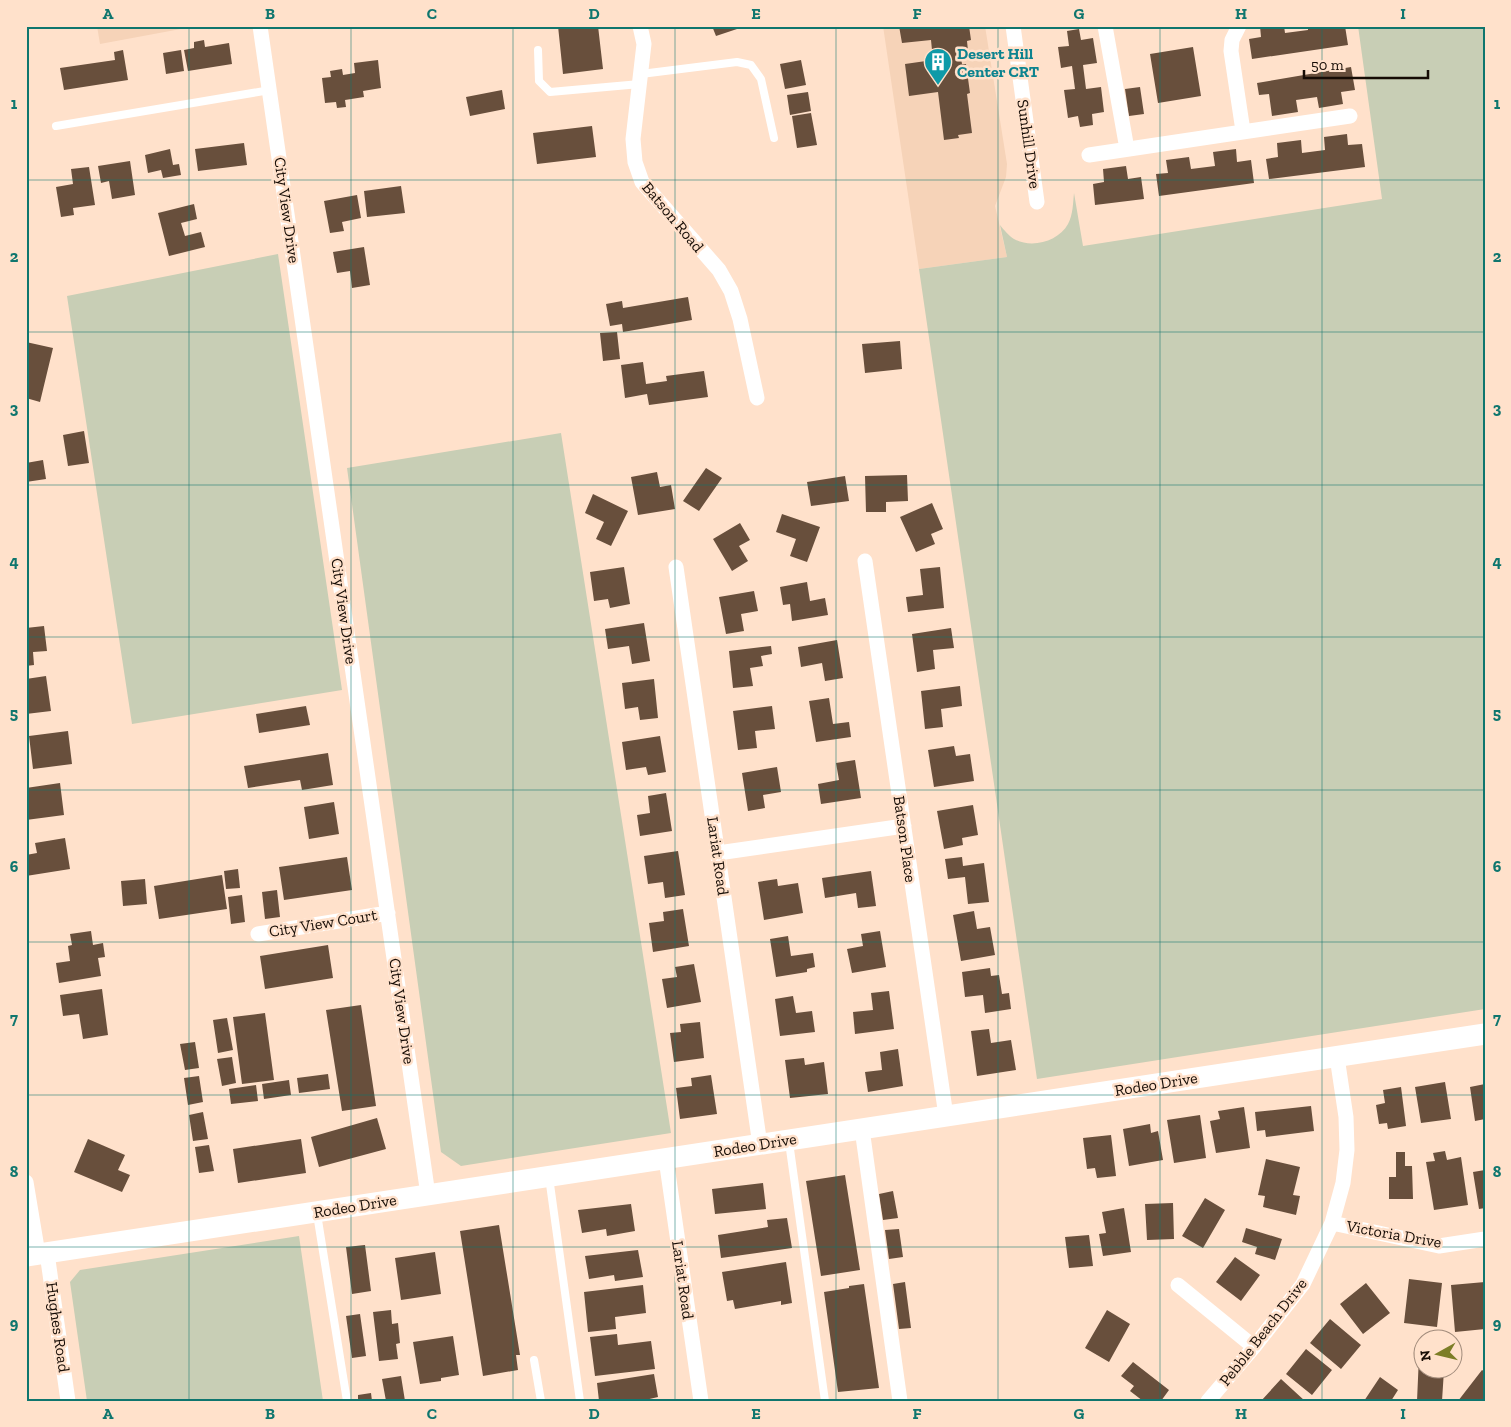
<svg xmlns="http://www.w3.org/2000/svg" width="1511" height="1427" viewBox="0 0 1511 1427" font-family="'Zilla Slab',serif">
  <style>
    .built { fill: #f6d3b8 }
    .green { fill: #c8ceb5 }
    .building { fill: #684f3c }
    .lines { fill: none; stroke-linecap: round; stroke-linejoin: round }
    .lane { stroke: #fff; stroke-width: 8 }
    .street { stroke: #fff; stroke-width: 15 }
    .secondary { stroke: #fff; stroke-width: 21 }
    .grid { fill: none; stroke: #0f766e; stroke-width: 1; stroke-opacity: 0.55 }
    .labels { text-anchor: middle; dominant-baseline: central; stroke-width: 5; stroke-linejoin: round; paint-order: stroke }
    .culture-label { font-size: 16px; font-weight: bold; fill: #0d838f; stroke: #ffe1cb; text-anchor: start }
    .street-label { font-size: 16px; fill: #160c05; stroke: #ffe1cb }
    .neatline { fill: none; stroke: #0f766e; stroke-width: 2 }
    .grid-label { font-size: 16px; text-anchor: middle; font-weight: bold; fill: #0f766e }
  </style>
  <rect width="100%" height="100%" fill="#ffe1cb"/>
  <path class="built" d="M97,26H197L100,44Z
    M883,26H985L1007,164L1006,177L995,206L1007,257L919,269Z"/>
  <path class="green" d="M1358,26H1485V1009L1037,1079L919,269L1007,257L1000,225C1004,230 1009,236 1014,239C1032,249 1059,241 1068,224C1073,215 1073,203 1074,193L1083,246L1382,199Z
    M278,254L342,690L132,724L67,296Z
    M561,433L671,1133L461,1166L441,1152L347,468Z
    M299,1236L323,1401H87L70,1282L80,1270Z"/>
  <path class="building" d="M558,26H598L603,69L563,74Z
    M712,26H736L737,29L716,36Z
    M899,26H969L971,40L967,41L968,51L960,52L962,64H966L970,93L967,94L972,133L958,135L959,138L944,140L938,92L909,96L905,64L933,60L931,40L902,43Z
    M1260,26H1284L1285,33L1308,30V26H1345L1348,45L1252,59L1249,39L1261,37Z
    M1079,29L1081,40L1093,38L1097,63L1083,65L1086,89L1101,87L1104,112L1092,114L1093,125L1080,127L1078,116L1068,118L1064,90L1075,89L1072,66L1061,68L1058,47L1069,46L1067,31Z
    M204,40L205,47L229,43L232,64L188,71L184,50L194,48V42Z
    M1193,47L1201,96L1158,103L1150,54Z
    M123,50L128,80L64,90L60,68L115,60L114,52Z
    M181,50L184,71L166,74L163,53Z
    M378,60L381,88L363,91L364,97L345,100L346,107L337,108L336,102L325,103L322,78L331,77L330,71L342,69L343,75L355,73L354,63Z
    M801,60L806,85L785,89L780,64Z
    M1351,67L1355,90L1341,92L1343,104L1319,108L1317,97L1296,100L1298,112L1272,116L1269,94L1259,95L1257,83Z
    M1140,87L1144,114L1129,116L1125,89Z
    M502,90L505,109L470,116L466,97Z
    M808,92L811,111L790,115L787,95Z
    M811,113L817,145L797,148L792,116Z
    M592,126L596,157L537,164L533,133Z
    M1347,134L1348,145L1362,144L1365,167L1269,179L1266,159L1278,157L1277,143L1301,140L1302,153L1325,150L1324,137Z
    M244,143L247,165L198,171L195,149Z
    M170,149L173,165L179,164L181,175L163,178L161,170L148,173L145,155Z
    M1236,149L1237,162L1251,160L1254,183L1159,196L1156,174L1168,173L1166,160L1189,157L1191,169L1215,166L1213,152Z
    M130,161L135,195L112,199L109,181L101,183L98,166Z
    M1126,166L1128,179L1141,177L1144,199L1095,205L1093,184L1104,182L1103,169Z
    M89,167L95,205L73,208L74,215L61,217L56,187L73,184L71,169Z
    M401,186L405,213L367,217L364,191Z
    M357,195L361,218L342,222L344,231L330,233L324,201Z
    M194,204L197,219L181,223L185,236L201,232L205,247L169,256L158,213Z
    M364,247L370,285L352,288L350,271L337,273L333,252Z
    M688,297L692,320L623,332L622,324L610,326L606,304L622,301L623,308Z
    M617,332L620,359L603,361L600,333Z
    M900,341L902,369L865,373L862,344Z
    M26,342L53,348L40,402L26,398Z
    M643,362L646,384L667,381L666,376L704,371L708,397L649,405L647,394L625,398L621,365Z
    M84,431L89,463L68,466L63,435Z
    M43,460L46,479L26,482V463Z
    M706,468L722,478L699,511L683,501Z
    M657,472L660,487L671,485L675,509L638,515L631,477Z
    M907,475L908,501L886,502V512H866L865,476Z
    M845,476L849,501L811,506L807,482Z
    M593,494L628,511L611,546L596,539L604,522L585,513Z
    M932,503L943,529L931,534L935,544L916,552L900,517Z
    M782,514L820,527L807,562L790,556L796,539L776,532Z
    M740,523L750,540L739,546L748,561L732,571L713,539Z
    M624,567L630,604L610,608L608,599L594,601L590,572Z
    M940,567L944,608L908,612L906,597L923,595L920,569Z
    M807,582L810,601L825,598L828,615L792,621L790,604L783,605L780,587Z
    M754,591L758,611L741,614L744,631L726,634L719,597Z
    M644,623L650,661L632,664L629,646L608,649L605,629Z
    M44,626L47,651L33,652L34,665L26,666V628Z
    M951,628L954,648L933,650L935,669L917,672L912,634Z
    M837,640L843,678L825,681L822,663L801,667L798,647Z
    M771,646L772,654L761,656L763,666L750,668L753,686L733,688L729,651Z
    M46,676L51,711L26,714V679Z
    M654,679L658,718L640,720L638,707L625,709L622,683Z
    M960,686L962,706L941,709L943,727L925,729L921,691Z
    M829,698L833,724L849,722L851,737L816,742L809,701Z
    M306,706L310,725L259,733L256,714Z
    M772,706L775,729L755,731L757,748L738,750L733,711Z
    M68,731L72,764L33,769L29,736Z
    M660,736L666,772L648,775L646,767L626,770L622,742Z
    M954,746L956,756L970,754L974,781L934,787L928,750Z
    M328,753L333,785L302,790L300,780L248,788L244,766Z
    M855,760L861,798L821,804L818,784L839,780L836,763Z
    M777,767L781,792L763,795L765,808L748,811L742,773Z
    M60,783L64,815L26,820V788Z
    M666,793L672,831L640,836L637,815L650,813L648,796Z
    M334,802L339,834L309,839L304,807Z
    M973,805L978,835L962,838L963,845L944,849L937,811Z
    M65,838L70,869L26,876V855L37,853L35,843Z
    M678,851L685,895L665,898L663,882L648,884L644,856Z
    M347,857L352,890L284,900L279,867Z
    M962,857L963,866L984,863L989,902L968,904L965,877L948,879L945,859Z
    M238,869L240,888L226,889L224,871Z
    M871,871L876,906L858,908L856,893L825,898L822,878Z
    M222,875L227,909L159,919L154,886Z
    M145,879L147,904L123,906L121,881Z
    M777,879L778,886L798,883L803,913L764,920L758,882Z
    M277,890L280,917L265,919L262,892Z
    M242,895L245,922L231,924L228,897Z
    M683,909L689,946L653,952L649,923L664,921L663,912Z
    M974,911L977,929L990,927L995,955L961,961L953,915Z
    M91,931L93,945L103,943L105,957L98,958L101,976L59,983L56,963L70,961L68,946L72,945L70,934Z
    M880,931L886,967L852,973L847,949L863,946L861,934Z
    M788,936L791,956L813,953L815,967L807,969V972L776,977L770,939Z
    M328,945L333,978L265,989L260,956Z
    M694,964L701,1002L667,1008L662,979L677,977L675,967Z
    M990,968L991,976L999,975L1002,994L1009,993L1011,1009L985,1013L983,995L965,997L962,972Z
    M102,989L108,1035L83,1039L79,1014L63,1016L60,995Z
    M889,991L894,1029L855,1034L853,1012L873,1010L871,993Z
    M793,996L796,1013L812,1011L815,1032L780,1036L775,999Z
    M361,1005L376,1106L342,1111L326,1010Z
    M265,1013L274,1080L242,1084L233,1017Z
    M227,1018L233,1050L218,1053L213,1020Z
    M700,1022L704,1058L674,1062L670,1033L681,1032L680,1024Z
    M989,1029L991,1043L1011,1040L1016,1070L977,1076L971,1031Z
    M195,1042L199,1068L185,1070L180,1044Z
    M898,1049L903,1086L868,1092L865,1072L882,1070L880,1052Z
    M232,1057L236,1083L222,1086L217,1059Z
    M804,1058L805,1065L824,1062L828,1094L790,1098L785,1060Z
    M328,1074L330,1089L299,1093L297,1078Z
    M711,1075L717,1114L680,1119L676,1088L692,1086L691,1078Z
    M199,1076L203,1102L188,1105L184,1078Z
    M289,1080L291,1095L264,1099L262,1084Z
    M1445,1082L1451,1119L1421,1123L1415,1087Z
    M1485,1084V1119L1475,1121L1470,1087Z
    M256,1085L258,1101L231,1104L229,1089Z
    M1401,1087L1406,1126L1388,1129L1387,1123L1379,1124L1376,1105L1385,1103L1383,1090Z
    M1311,1106L1314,1131L1266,1137L1265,1130L1257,1131L1255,1112Z
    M1244,1107L1250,1148L1216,1153L1210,1121L1220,1119L1218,1111Z
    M203,1112L208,1139L193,1141L189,1115Z
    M1200,1115L1206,1158L1174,1163L1167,1120Z
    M377,1118L386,1149L319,1167L311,1137Z
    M1150,1124L1151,1133L1158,1131L1163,1160L1129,1166L1123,1129Z
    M1111,1135L1116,1176L1097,1178L1095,1168L1087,1169L1083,1138Z
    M88,1139L125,1155L118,1170L130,1175L122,1192L74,1172Z
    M301,1139L306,1173L238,1183L233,1149Z
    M209,1145L214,1171L199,1173L195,1147Z
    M1445,1151L1447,1160L1461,1157L1468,1205L1434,1210L1426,1162L1435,1161L1433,1153Z
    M1396,1152H1405V1166H1412L1413,1199H1389V1177H1396Z
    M1266,1159L1300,1167L1293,1195L1300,1196L1296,1215L1263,1207L1265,1196L1258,1195Z
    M1485,1170V1208L1479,1209L1473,1172Z
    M845,1175L860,1270L821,1276L806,1181Z
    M763,1183L766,1209L715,1214L712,1189Z
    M893,1191L898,1218L883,1220L879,1194Z
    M1205,1198L1225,1210L1203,1248L1182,1236Z
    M1173,1203L1174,1239L1147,1240L1145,1204Z
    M631,1204L635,1231L607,1236L606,1229L582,1233L578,1210Z
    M1124,1208L1131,1252L1103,1256L1099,1234L1106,1233L1102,1212Z
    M787,1218L792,1248L721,1258L718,1235L768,1227L767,1220Z
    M499,1225L520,1355H516L518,1370L483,1376L460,1231Z
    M1246,1228L1282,1239L1275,1260L1255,1254L1257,1247L1242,1242Z
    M899,1229L903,1257L889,1259L885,1230Z
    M1089,1235L1093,1266L1069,1268L1065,1237Z
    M365,1245L371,1291L352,1294L346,1247Z
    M638,1250L643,1277L615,1281L614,1275L589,1279L585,1256Z
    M435,1252L441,1294L401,1300L395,1258Z
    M1235,1257L1260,1275L1241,1301L1216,1282Z
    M786,1262L792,1303L781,1305V1301L735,1309L733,1300L727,1301L722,1272Z
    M1409,1279L1442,1283L1437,1327L1404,1323Z
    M905,1282L911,1328L899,1329L893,1284Z
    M1485,1282V1329L1455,1332L1451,1285Z
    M1366,1283L1390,1313L1363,1334L1340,1304Z
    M864,1284L879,1388L838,1392L824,1292L849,1288V1286Z
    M643,1285L646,1313L615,1317L616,1329L588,1332L584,1292Z
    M391,1310L392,1324L398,1323L400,1343L396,1344L398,1359L379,1361L373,1312Z
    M1107,1310L1130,1324L1109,1362L1085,1348Z
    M360,1314L366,1356L352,1358L346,1316Z
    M1330,1319L1361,1345L1341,1369L1310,1343Z
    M617,1334L618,1345L651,1341L655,1369L595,1376L590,1337Z
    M453,1336L459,1375L441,1378V1381L420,1384L413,1342Z
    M1306,1349L1332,1370L1312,1395L1286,1374Z
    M1419,1356H1424V1370H1444L1442,1401H1417Z
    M1133,1362L1169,1390L1161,1401H1143L1130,1391L1134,1386L1121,1376Z
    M1482,1370L1485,1372V1401H1458Z
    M654,1374L658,1397L641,1401H599L597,1383Z
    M401,1376L405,1401H386L382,1379Z
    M1380,1377L1398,1390L1391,1401H1364Z
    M1281,1379L1305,1401H1261Z
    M371,1393L372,1401H358V1395Z"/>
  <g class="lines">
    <path class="lane" d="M538,50L539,81L550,92L640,84
      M641,74L737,62L751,65L761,79L774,138
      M56,126L270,90
      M789,1142L825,1401
      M549,1177L580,1401
      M317,1214L347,1401
      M534,1360L541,1401"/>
    <path class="street" d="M260,26L428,1195
      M640,26L644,44L633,139L635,162L642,182L719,270L731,291L740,319L757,398
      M1013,26L1037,202
      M1105,26L1127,149
      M1239,26L1232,40L1231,51L1243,131
      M1089,155L1350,116
      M865,561L946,1116
      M676,567L760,1145
      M718,853L904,826
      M258,934L388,913
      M862,1129L900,1401
      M666,1159L701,1401
      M26,1182L38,1254
      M1332,1223L1439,1246L1485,1239
      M47,1253L68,1401
      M1178,1285L1254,1347
      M1208,1401L1254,1347L1303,1284L1332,1223L1343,1183L1347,1150L1346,1117L1337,1057"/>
    <path class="secondary" d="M26,1256L1485,1034"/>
  </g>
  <path class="grid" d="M189,26V1401M351,26V1401M513,26V1401M675,26V1401M836,26V1401M998,26V1401M1160,26V1401M1322,26V1401M26,180H1485M26,332H1485M26,485H1485M26,637H1485M26,790H1485M26,942H1485M26,1095H1485M26,1247H1485"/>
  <defs>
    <symbol id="building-pin" viewBox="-11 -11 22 30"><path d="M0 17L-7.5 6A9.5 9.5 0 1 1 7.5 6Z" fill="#0f9aa8" stroke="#ffe1cb"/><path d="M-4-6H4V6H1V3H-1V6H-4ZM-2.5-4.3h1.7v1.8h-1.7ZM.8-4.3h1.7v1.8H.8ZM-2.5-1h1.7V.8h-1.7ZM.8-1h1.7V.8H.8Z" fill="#fff"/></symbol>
  </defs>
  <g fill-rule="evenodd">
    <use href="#building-pin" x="922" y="46" width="32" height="43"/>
  </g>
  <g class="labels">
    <g class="culture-label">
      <text x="957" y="53">Desert Hill<tspan x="957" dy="18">Center CRT</tspan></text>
    </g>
    <g class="street-label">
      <text transform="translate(1029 144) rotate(82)">Sunhill Drive</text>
      <text transform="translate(287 210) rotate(82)">City View Drive</text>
      <text transform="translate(673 217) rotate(50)">Batson Road</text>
      <text transform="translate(344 611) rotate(82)">City View Drive</text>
      <text transform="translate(905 839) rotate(82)">Batson Place</text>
      <text transform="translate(718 856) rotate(82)">Lariat Road</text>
      <text transform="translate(323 923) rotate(-9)">City View Court</text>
      <text transform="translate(402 1011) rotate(82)">City View Drive</text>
      <text transform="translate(1156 1084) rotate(-9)">Rodeo Drive</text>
      <text transform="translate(755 1145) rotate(-9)">Rodeo Drive</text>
      <text transform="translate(355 1206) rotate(-9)">Rodeo Drive</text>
      <text transform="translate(1394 1234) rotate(10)">Victoria Drive</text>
      <text transform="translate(683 1280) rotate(82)">Lariat Road</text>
      <text transform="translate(58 1327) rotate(82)">Hughes Road</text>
      <text transform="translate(1263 1332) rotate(-52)">Pebble Beach Drive</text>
    </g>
  </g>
  <rect width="1511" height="1427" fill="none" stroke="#ffe1cb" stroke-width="55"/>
  <g transform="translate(1438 1354) rotate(262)"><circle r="24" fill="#ffe1cb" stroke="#a28c7c"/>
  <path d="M0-4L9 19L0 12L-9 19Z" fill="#7c7d26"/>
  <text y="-8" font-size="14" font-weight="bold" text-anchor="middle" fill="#160c05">N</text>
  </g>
  <path d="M1304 70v8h124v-8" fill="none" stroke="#160c05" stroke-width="2.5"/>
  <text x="1311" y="70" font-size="15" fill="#160c05" stroke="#ffe1cb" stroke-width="4" paint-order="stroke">50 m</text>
  <rect x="28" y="28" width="1456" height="1372" class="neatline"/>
  <g class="grid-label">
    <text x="108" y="19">A</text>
    <text x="270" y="19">B</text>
    <text x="432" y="19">C</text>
    <text x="594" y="19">D</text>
    <text x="756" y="19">E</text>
    <text x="917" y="19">F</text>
    <text x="1079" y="19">G</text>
    <text x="1241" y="19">H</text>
    <text x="1403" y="19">I</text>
    <text x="14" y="109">1</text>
    <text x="1497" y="109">1</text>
    <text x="14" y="262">2</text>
    <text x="1497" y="262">2</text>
    <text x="14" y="414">3</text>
    <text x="1497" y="414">3</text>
    <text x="14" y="567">4</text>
    <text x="1497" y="567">4</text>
    <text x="14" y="719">5</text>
    <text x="1497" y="719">5</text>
    <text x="14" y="872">6</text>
    <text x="1497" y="872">6</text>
    <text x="14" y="1024">7</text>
    <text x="1497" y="1024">7</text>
    <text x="14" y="1177">8</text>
    <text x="1497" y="1177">8</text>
    <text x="14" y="1329">9</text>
    <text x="1497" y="1329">9</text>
    <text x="108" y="1419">A</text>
    <text x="270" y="1419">B</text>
    <text x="432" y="1419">C</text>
    <text x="594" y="1419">D</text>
    <text x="756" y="1419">E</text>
    <text x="917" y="1419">F</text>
    <text x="1079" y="1419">G</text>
    <text x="1241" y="1419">H</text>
    <text x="1403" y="1419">I</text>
  </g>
</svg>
